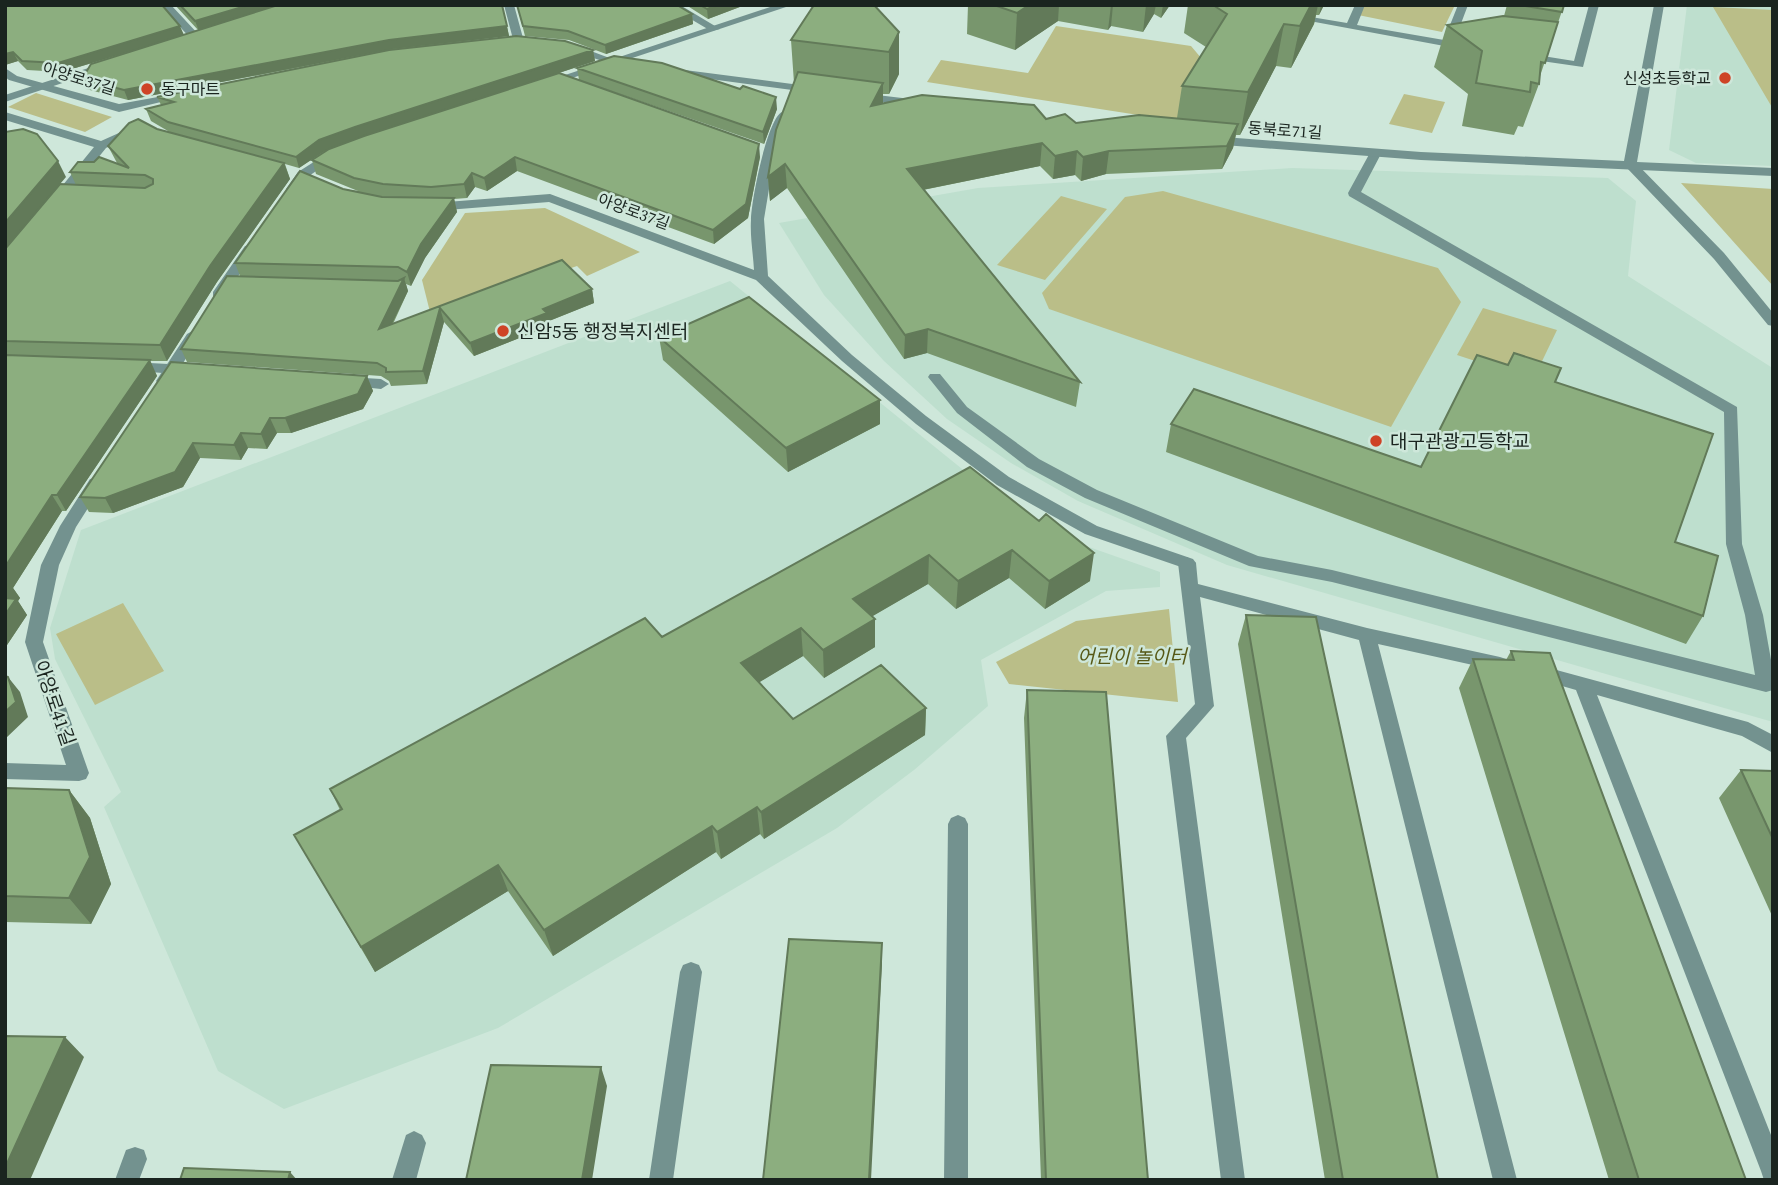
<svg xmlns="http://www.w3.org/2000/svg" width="1778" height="1185" viewBox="0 0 1778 1185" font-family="'Source Serif 4','Noto Sans KR',serif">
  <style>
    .built { fill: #bedfce }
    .green { fill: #babe88 }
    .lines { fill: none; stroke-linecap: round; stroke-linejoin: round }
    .lane { fill: #73928f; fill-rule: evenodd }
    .street { fill: #73928f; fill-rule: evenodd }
    .wall { fill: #78966d }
    .shaded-wall { fill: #627a59 }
    .building { fill: #8cae7f; stroke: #627a59; stroke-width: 2 }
    .poi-dot { fill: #ce4326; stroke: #cee7da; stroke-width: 2.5 }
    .labels { text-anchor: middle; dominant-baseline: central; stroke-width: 5; stroke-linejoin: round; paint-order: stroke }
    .far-street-label { font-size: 16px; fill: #1a241f; stroke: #cee7da }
    .far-poi-label { font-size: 16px; fill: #1a241f; stroke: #cee7da; text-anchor: end }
    .poi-label { font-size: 19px; fill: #1a241f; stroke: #cee7da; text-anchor: start }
    .park-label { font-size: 19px; font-style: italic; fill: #565816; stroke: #cee7da }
    .street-label { font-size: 19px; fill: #1a241f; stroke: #cee7da }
  </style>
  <rect width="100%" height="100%" fill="#cee7da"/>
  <path class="built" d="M1687,5H1773V166L1696,163L1669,150Z
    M1292,168L1608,178L1636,201L1628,276L1771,367L1773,722L1227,565L1078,501L1011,463L947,419L884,361L824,295L779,223L978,188Z
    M730,281L1035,528L1160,572V587L1106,591L981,660L988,706L914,770L837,828L498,1028L284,1109L218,1071L104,807L121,792L55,659L50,628L81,530Z"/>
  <path class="green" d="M1363,5H1455L1442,32L1358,15Z
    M1713,7L1773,10V109Z
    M1056,26L1191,46L1202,59L1177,121L927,82L941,60L1028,73Z
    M36,93L112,117L85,132L8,107Z
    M1404,94L1445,102L1432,133L1389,124Z
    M1681,183L1773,189V286Z
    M1163,191L1438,268L1461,302L1391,427L1049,309L1042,293L1125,197Z
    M1061,196L1107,209L1045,280L997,265Z
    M545,208L640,252L587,276L577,266L431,316L422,280L465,213Z
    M1483,308L1557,330L1533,380L1457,355Z
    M123,603L164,671L95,705L56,634Z
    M1169,609L1178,702L1009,684L996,662L1076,621Z"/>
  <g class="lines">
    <path class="lane" d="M160,5H171L200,36V40H192Z
      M504,5H514L523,38L541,41V45L514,43Z
      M667,5H680L720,29L711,31Z
      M1355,5H1365L1357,25L1444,40L1458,5H1468L1454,42L1472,47L1466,50L1288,17L1293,14L1347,23Z
      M1589,5H1599L1583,67L1520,58V54L1524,53L1574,61Z
      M567,45H575L620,62L614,65L567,49Z
      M5,68L17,76L119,104L180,93L186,96L119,112L9,80L5,77Z
      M1372,149L1382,152L1361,192L1737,407L1742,544L1763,615L1773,671V690L1766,692L1332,582L1249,566L1085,498L1027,467L957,413L928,377L930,374H940L967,407L1039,459L1097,490L1258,556L1332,570L1755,675L1745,615L1726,544L1724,412L1349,196L1348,193Z
      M1630,160L1634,161L1724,253L1773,313V326L1768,325L1714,259L1626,167L1624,164Z
      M131,362L187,365L194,370L187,375L126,370L124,367Z
      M348,377L381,379L389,384L381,389L343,385L340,382Z
      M1187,557L1196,563L1198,584L1367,628L1500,657L1506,659L1509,664L1506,669L1500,671L1378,644L1517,1180H1493L1359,640L1200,597L1214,706L1186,738L1245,1180H1221L1166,736L1195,704L1178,563Z
      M1538,665L1748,722L1773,735V753L1742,736L1597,695L1773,1140V1180H1764L1761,1171L1576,690L1531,677L1529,672L1531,667Z
      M958,815L965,818L968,824V1180H944L948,824L951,818Z
      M691,962L699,965L702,972L673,1180H649L680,972L683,965Z
      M414,1131L422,1135L426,1143L416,1180H392L406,1135Z
      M135,1147L144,1150L147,1159L139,1180H115L126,1150Z"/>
    <path class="street" d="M776,5H792L551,85L541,83Z
      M1654,5H1664L1637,162L1773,168V176L1421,160L1211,144L1205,140L1211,136L1421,152L1624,161Z
      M110,61L114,62V66L5,102V95Z
      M677,69L815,87L821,90L815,93L673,74V70Z
      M860,93L919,100L925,104L919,108L856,98V94Z
      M5,112L101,141L130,128L140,131L106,148L60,205L55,206L49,202L94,147L5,120Z
      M782,112L788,116L775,153L764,219L768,276L852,355L926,416L1009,477L1097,526L1193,559L1196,563L1193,567H1181L1085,534L997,485L916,424L842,361L756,280L549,202L434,211L428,207L434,203L550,194L754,270C753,253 750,236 751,220C751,202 767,119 782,112Z
      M331,151L341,154L306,178L297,192H287L286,189L298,172Z
      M250,245L257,249L223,298H213V292L245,246Z
      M194,330L201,334L172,381L164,386L159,384L156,381L187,334Z
      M96,478L104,483L76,527L59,565L43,642L89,773L86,779L79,781L5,779V763L66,765L25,642L41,565L60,526L90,479Z"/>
  </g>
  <path class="wall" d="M5,5L184,35L198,30L175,5H502L509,36L391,50H593L595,61L559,73L760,157L748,218L714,244L517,171L487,191L475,187L467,198L454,199L457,212L425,258L411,286L406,284L408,291L393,324L562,260L592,289L594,303L549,321L550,326L474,356L444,322L427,384L391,386L389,381L381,376L187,362L181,349L240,276L235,263L343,189L358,191L316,174L312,160L328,150L323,152L299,168L285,164L290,179L217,282L167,361H150L157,376L66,511H62L13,588L20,598L18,601L27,615L5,648V249L76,185L70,172L117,163L108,146L157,129L173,134L151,121L146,109L161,105L157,97L380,52L128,100L86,89L82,79L162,42L62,72L27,70L18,61L5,65Z
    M517,5H677L692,14L693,24L606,54L569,40L525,36Z
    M686,5H745L708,19Z
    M874,5L899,74L889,94H883V104L1046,119L1076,123L1177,118L1182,86L1206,47L1184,33L1188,5H1324L1319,15H1316L1314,24L1291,68L1276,66L1240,135H1236L1233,148L1222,169L1106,174L1081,181L1075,175L1053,179L1040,166L923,190L1080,382L1076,407L927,353L904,359L787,188L770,201L768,177L794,83L791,40Z
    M968,5H1170L1161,18L1154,14L1143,32L1111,26L1108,30L1058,21L1015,50L967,34Z
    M1507,5H1564L1539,79V84L1523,127L1518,126L1514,135L1462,126L1468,94L1434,67L1447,25L1504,16Z
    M1742,5H1773V7Z
    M577,68L740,89L777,109L764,144L579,80Z
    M659,337L880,400V424L788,472L663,360Z
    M171,362L367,376L373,391L363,409L291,433H277L267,449L248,448L241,460L200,458L183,487L113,513L89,512L80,497Z
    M1555,382L1675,542L1703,616L1686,644L1166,452L1171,424L1421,467Z
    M970,467L1090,581L1045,609L1009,578L956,609L928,584L872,616L875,619V647L824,678L803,656L759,682L793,719L926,708L925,735L764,839L760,834L721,859L716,852L553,956L508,891L375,972L294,835L340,810L330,789L662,637Z
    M1246,615L1438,1180H1325L1238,644Z
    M1511,651L1746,1180H1609L1459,688L1473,659L1506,660Z
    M1027,690L1148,1180H1041L1024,718Z
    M1741,770L1773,771V918L1719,798Z
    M5,788L69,790L90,818L111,884L91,924L5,922Z"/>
  <path class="shaded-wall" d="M249,5H282L199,31L195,21Z
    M718,5H745L708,19L707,9Z
    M1029,5H1059L1058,21L1015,50L1017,13Z
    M1111,5H1113L1111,26L1108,30Z
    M1146,5H1156L1154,14L1143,32Z
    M1163,5H1170L1161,18Z
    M1311,5H1318L1314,24L1291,68L1300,26Z
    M1321,5H1324L1319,15Z
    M692,14L693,24L606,54L605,45Z
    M1284,24L1276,66L1240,135L1248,92Z
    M180,26L184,35L62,72L58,63Z
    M507,26L509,36L392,49L128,100L124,90L389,40Z
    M899,32V74L889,94V52Z
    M593,50L595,61L358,139L323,152L299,168L296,157L319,140L355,127Z
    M13,52L18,61L5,65V54Z
    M883,83V106H871Z
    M776,97L777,109L764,144L763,132Z
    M1238,124L1233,148L1222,169L1227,146Z
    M1042,143L1040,166L907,193V169Z
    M759,144L760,157L748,218L714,244L713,230Z
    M1077,151L1075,175L1053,179L1055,156Z
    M1109,151L1106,174L1081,181L1083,157Z
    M515,157L517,171L487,191L484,178Z
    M58,161L66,177L5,249V223Z
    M284,163L290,179L217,282L167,361L160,345L210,266Z
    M785,164L787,188L770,201L768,177Z
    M472,173L475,187L467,198L464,184Z
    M454,198L457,212L425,258L411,286L407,272L421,244Z
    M404,278L408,291L383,342L379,329Z
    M592,289L594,303L549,321L550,326L474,356L470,343L543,309Z
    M440,308L444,322L427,384L423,371Z
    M928,329L927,353L904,359L905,335Z
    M150,360L157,376L66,511L57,495Z
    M367,376L373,391L363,409L291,433L285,418Z
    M880,400V424L788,472L786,448Z
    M270,418L277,433L267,449L261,434Z
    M241,433L248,448L241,460L234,445Z
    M193,443L200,458L183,487L113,513L105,498Z
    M52,495L62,511L13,588L20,598L18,601L27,615L5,648V567Z
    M1012,550L1009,578L956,609L958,581Z
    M1094,553L1090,581L1045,609L1049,581Z
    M929,555L928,584L854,627L853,599Z
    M875,619V647L824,678L823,650Z
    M801,628L803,656L745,691L741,663Z
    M8,677L20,692L28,717L5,739V712Z
    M926,708L925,735L764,839L761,812Z
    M69,790L90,818L111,884L91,924L69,898Z
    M757,807L760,834L721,859L717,832Z
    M712,826L716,852L553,956L544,930Z
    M498,865L508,891L375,972L361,947Z
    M882,943V964L871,1180H869Z
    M65,1037L84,1057L30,1180H5V1168Z
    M601,1067L607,1086L592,1180H582Z
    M290,1172L297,1180H288Z"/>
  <path class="building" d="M5,5H162L180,26L58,63L22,61L13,52L5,54Z
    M180,5H249L195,21Z
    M278,5H502L507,26L389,40L124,90L82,79L91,64Z
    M517,5H677L692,14L605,45L568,31L523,26Z
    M700,5H718L707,9Z
    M814,5H874L899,32L889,52L791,40Z
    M994,5H1029L1017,13Z
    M1213,5H1311L1300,26L1284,24L1248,92L1182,86L1227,14Z
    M1520,5H1564L1562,12Z
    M1503,16L1558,22L1545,63L1541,62L1539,84L1531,82L1530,92L1476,83L1482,51L1447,25Z
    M516,36L565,41L593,50L355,127L319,140L296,157L168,122L146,109L174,102L157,97L389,50Z
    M614,56L662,63L740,89L743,86L776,97L763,132L577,68Z
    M798,72L883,83L871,106L922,95L1034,105L1046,119L1065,114L1076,123L1139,115L1238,124L1227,146L1109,151L1083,157L1077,151L1055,156L1042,143L907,169L1080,382L928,329L905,335L785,164L768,177L776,130Z
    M559,73L759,144L746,204L713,230L515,157L484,178L472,173L464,184L431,187L383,184L354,178L312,160L329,149L364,136Z
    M138,119L157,129L284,163L210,266L160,345L5,341V249L60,184L145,188L153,184V179L145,175L70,172L78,162H94L99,157L129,168L108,146L129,123Z
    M23,129L37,134L58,161L5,223V132Z
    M300,171L343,189L382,197L454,198L421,244L407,272L398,267L235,263Z
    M562,260L592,289L543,309L547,313L470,343L440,308L423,371L386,372V368L377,363L181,349L227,276L398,281L404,278L379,329Z
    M749,297L880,400L786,448L659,337Z
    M1514,353L1561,368L1555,382L1713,434L1675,542L1718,556L1703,616L1171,424L1194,389L1421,467L1477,355L1508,365Z
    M5,355L150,360L57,495H52L5,567Z
    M171,362L367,376L358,394L285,418H270L261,434L241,433L234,445L193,443L175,472L105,498L80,497Z
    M970,467L1039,521L1046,514L1094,553L1049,581L1012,550L958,581L929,555L853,599L875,619L823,650L801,628L741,663L793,719L881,665L926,708L761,812L757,807L717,832L712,826L544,930L498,865L361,947L294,835L342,809L330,789L645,618L662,637Z
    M5,598L16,599L5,615Z
    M1246,615L1316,617L1438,1180H1343Z
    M1511,651L1550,653L1746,1180H1639L1473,659L1514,660Z
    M5,676L8,677L16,702L5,712Z
    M1027,690L1106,692L1148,1180H1046Z
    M1741,770L1773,771V839Z
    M5,788L69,790L90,857L69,898L5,896Z
    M789,939L882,943L869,1180H763Z
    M5,1036L65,1037L5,1168Z
    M491,1065L601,1067L582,1180H466Z
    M184,1168L290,1172L288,1180H180Z"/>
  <g class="poi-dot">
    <circle cx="1725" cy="78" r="7"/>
    <circle cx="147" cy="89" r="7"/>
    <circle cx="503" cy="331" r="7"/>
    <circle cx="1376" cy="441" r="7"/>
  </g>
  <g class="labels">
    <g class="far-street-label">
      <text transform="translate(79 78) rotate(17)">아양로37길</text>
      <text transform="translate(1285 130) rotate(4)">동북로71길</text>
      <text transform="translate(634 211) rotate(20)">아양로37길</text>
    </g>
    <g class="far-poi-label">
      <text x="1711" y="78">신성초등학교</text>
      <text x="161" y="89" text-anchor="start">동구마트</text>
    </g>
    <g class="poi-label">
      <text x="517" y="331">신암5동 행정복지센터</text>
      <text x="1390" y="441">대구관광고등학교</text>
    </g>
    <g class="park-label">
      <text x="1132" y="656">어린이 놀이터</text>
    </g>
    <g class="street-label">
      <text transform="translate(55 703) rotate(71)">아양로41길</text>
    </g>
  </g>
  <rect width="1778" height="1185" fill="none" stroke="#1a241f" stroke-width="14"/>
</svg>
